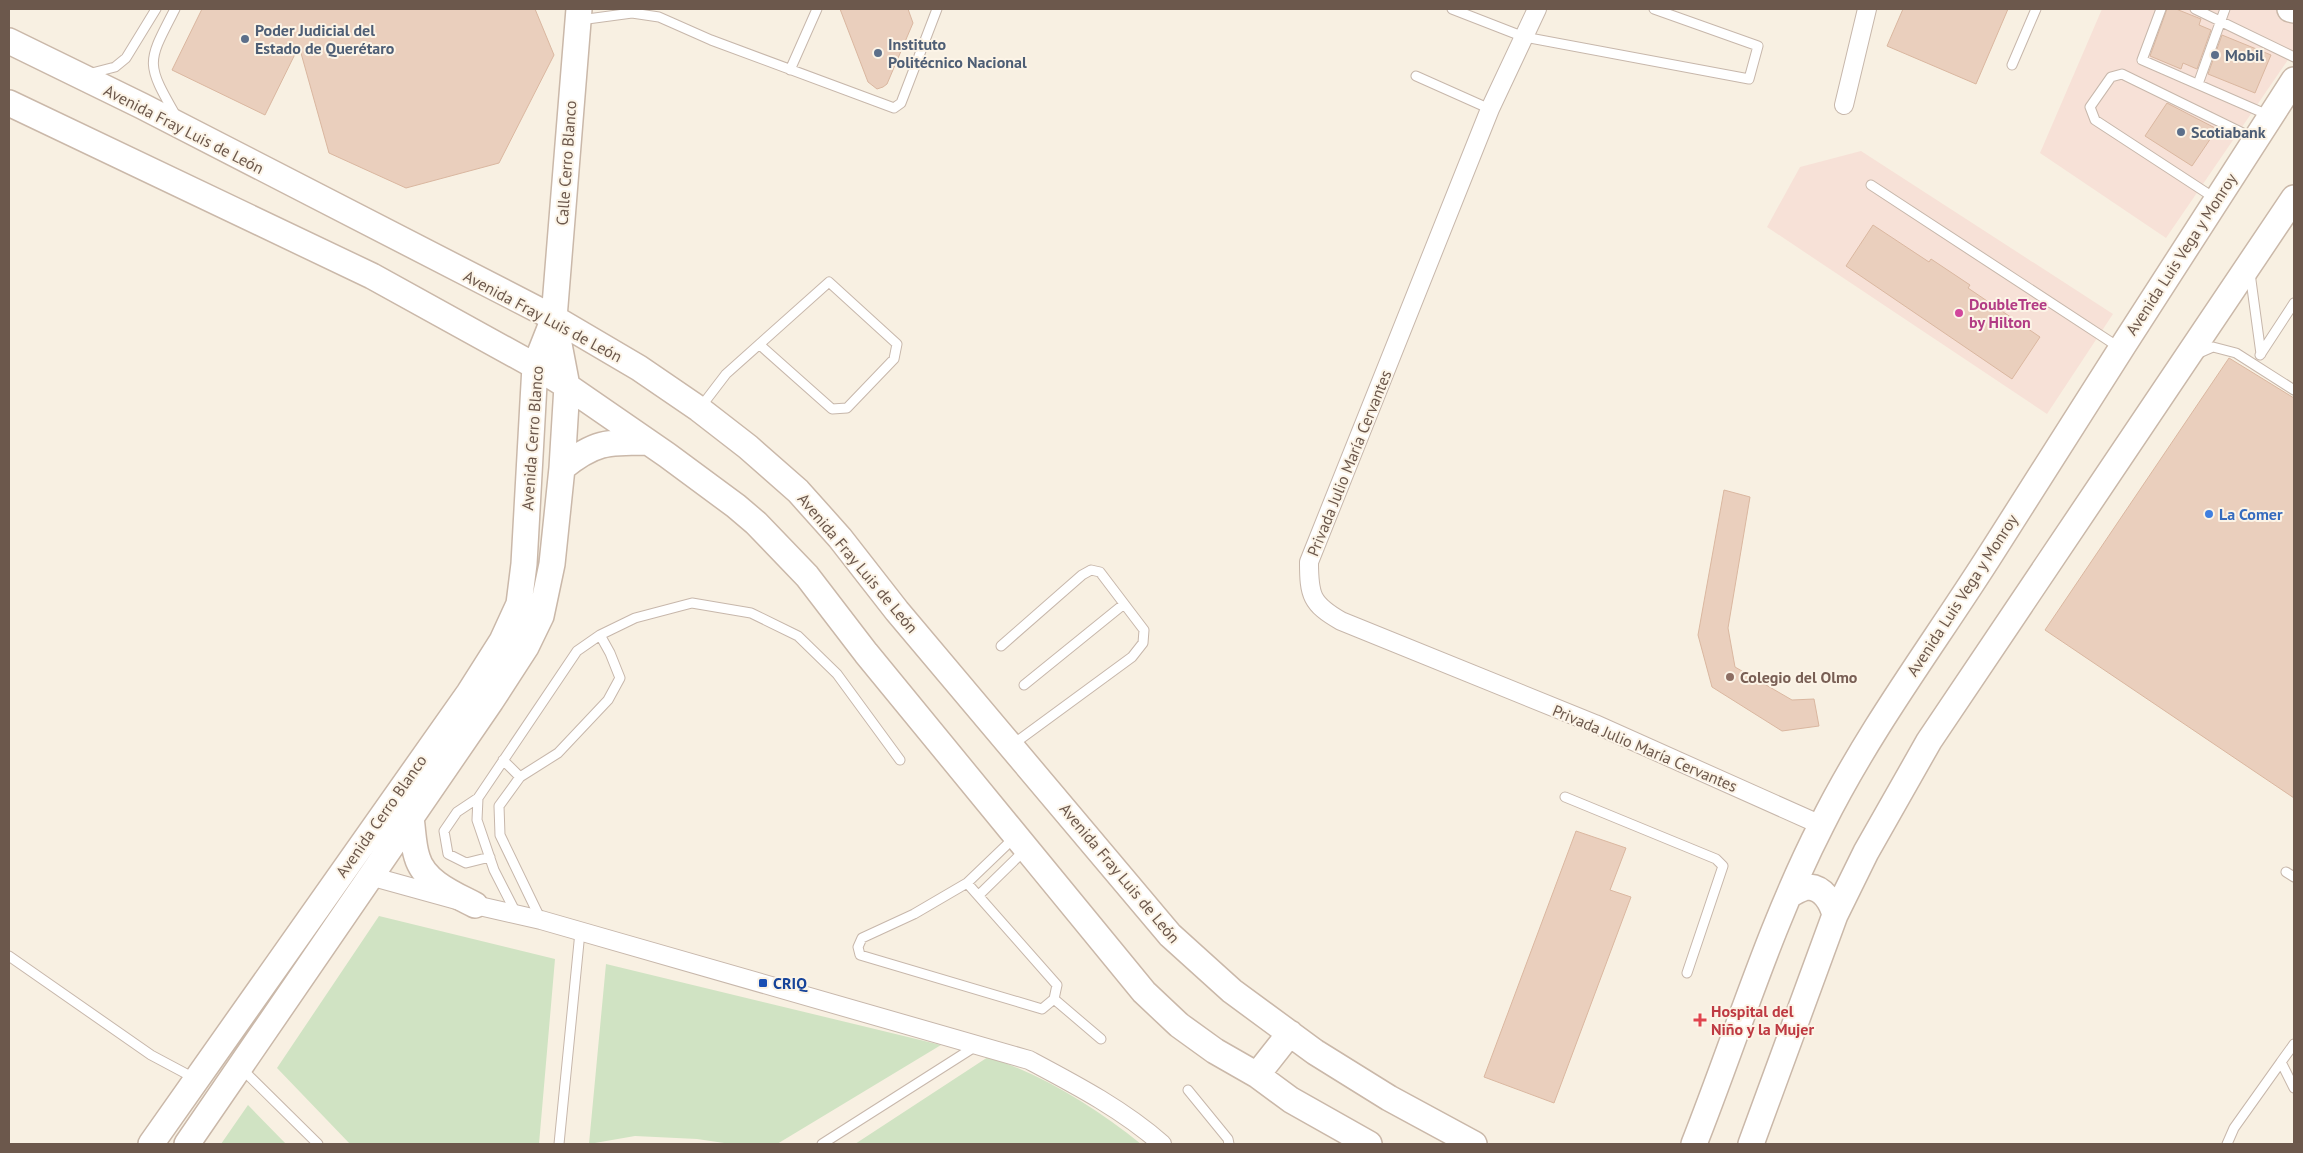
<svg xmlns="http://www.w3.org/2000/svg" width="2303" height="1153" viewBox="0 0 2303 1153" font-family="'PT Sans',sans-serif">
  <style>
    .commercial { fill: #f7e1d7 }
    .green { fill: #d0e3c3 }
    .building { fill: #eacfbd; stroke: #dab7a0 }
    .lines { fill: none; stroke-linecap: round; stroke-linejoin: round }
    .lane-casing { stroke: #c7b7ab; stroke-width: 11 }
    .street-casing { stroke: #c7b7ab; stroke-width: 20 }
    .secondary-casing { stroke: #cab8a9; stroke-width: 28 }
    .lane { stroke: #fff; stroke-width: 9 }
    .street { stroke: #fff; stroke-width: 18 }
    .secondary { stroke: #fff; stroke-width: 25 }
    .service-dot { fill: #5c6f8a; stroke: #fcf4e7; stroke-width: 2 }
    .hotel-dot { fill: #d1479c; stroke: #fcf4e7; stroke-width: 2 }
    .shop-dot { fill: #3f7fe0; stroke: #fcf4e7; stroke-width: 2 }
    .education-dot { fill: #8d6e63; stroke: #fcf4e7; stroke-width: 2 }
    .transit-dot { fill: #1a4fb4; stroke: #fcf4e7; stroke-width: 2 }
    .health-dot { fill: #e0444e; stroke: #fcf4e7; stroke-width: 2 }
    .labels { text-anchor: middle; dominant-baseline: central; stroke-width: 4; stroke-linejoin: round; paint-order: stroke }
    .service-label { font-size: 16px; font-weight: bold; fill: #4e5e75; stroke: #fcf4e7; text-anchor: start }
    .street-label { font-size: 16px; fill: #6c584c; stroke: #fcf4e7 }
    .hotel-label { font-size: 16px; font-weight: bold; fill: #b23c85; stroke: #fcf4e7; text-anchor: start }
    .shop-label { font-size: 16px; font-weight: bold; fill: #366cbe; stroke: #fcf4e7; text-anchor: start }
    .education-label { font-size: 16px; font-weight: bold; fill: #785e54; stroke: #fcf4e7; text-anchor: start }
    .transit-label { font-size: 16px; font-weight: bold; fill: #164399; stroke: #fcf4e7; text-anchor: start }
    .health-label { font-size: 16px; font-weight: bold; fill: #be3a42; stroke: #fcf4e7; text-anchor: start }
  </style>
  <rect width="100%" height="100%" fill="#f8f0e2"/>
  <path class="commercial" d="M2102,9H2275L2294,17V51L2166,238L2040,153Z
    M1861,151L2113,314L2047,414L1767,227L1800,167Z"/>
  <path class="green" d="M379,916L555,959L539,1144H350L277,1068Z
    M606,964L941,1045L777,1144H731L697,1139L635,1136L589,1144Z
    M988,1057C1044,1075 1096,1108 1141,1144H855Z
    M248,1105L286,1144H221Z"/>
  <path class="building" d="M202,9H535L554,55L499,163L406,188L329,153L299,46L265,115L172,70Z
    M840,9H908L913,23L887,84L883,87L877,89L868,82Z
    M1903,9H2008L1976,84L1887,46Z
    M2167,9H2176L2201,19L2199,25L2211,30L2197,69L2183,63L2181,69L2150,56Z
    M2222,35L2271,55L2255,93L2208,74Z
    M2167,103L2217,129L2192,166L2145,136Z
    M1873,225L1929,262L1931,259L1970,285L1968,288L2040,337L2012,379L1846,266Z
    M2229,358L2294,398V798L2045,630Z
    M1724,490L1750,497L1728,628L1735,667L1792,700L1814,699L1819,726L1782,731L1712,687L1698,635Z
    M1576,831L1626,848L1610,890L1631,897L1554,1103L1484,1077Z"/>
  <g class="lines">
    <defs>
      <path id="lane" d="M175,9C147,63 145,62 176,116
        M1452,9L1524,37L1749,79L1758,46L1654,9
        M2161,9L2142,60L2268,115
        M2195,9L2294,57
        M580,20L632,13L659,17L711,40L894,108L901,103L937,9
        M2012,65L2036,9
        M790,70L817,9
        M88,74L115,67L126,58L156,9
        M1416,76L1490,109
        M2198,84L2225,9
        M1871,185L2120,348
        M2216,199L2095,120L2090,107L2111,77L2122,74L2255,139
        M2250,273L2261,354
        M2197,354L2213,347L2236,353L2294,390
        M2260,355L2294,303
        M700,408L726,374L829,282L897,344L894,359L847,408L832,409L760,345
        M1001,646L1082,575L1091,570L1100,572L1144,630L1143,643L1132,657L1012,745
        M1024,685L1124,604
        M503,760L520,777
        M1565,797L1716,859L1723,866L1687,973
        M478,798L457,812L444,831L448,854L466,863L490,857
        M2286,872L2294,877
        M967,883L1057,985L1054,999L1042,1009L860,955L858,947L862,938L914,914Z
        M967,883L1015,837
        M979,895L1025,850
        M516,913L494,870L477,820L478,798L577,651L600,635L635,618L692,603L751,613L798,636L837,674L900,760
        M541,920L500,835L499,806L520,777L558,753L608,700L620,678L610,653L600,635
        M9,956L151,1055L196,1079
        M1054,999L1101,1039
        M2294,1044L2281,1062L2294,1088
        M242,1069L318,1144
        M1188,1090L1228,1139L1229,1144
        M559,1144L580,932
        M822,1144L976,1046
        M2227,1144L2234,1128L2281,1062"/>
      <path id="street" d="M1537,9L1490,109L1309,562C1309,595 1311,604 1341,621L1595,724L1821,825
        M1844,105L1867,9
        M370,876L475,905L541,920L1029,1060C1076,1085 1122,1109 1162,1144"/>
      <path id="secondary" d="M2290,9L2294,10
        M9,41L142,106L554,318L639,368L699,409L748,447L798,491L840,538L897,611L1170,935L1232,991L1315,1052L1389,1098L1474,1144
        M9,103L372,276L535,366L567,386L667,455L736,506L756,523L807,576L866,653L1144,992L1179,1025L1215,1051L1257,1075L1291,1100L1369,1144
        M562,468C594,442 607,442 646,442
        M411,818C413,831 413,845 417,857C424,882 454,894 475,905
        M1789,895C1795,892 1803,887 1809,887C1824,888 1832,903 1835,915
        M1257,1075L1290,1033
        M151,1144L469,693L502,641L519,604L524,564L535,366L554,318L579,9
        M187,1144L491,701L526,647L541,616L552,564L562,468L567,386L554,318
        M1694,1144C1736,1038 1770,925 1822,824C1870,728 1935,642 1992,552C2092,394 2192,237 2294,80
        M1751,1144L1835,915L1866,852L1929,741L2294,198"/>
    </defs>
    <use href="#lane" class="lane-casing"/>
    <use href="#street" class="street-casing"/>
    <use href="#secondary" class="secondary-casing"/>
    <use href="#lane" class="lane"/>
    <use href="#street" class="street"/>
    <use href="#secondary" class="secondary"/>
  </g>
  <g class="service-dot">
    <circle cx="245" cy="39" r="5"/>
    <circle cx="878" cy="53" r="5"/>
    <circle cx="2215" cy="55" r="5"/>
    <circle cx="2181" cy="132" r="5"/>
  </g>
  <circle class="hotel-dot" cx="1959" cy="313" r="5"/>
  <circle class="shop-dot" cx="2209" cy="514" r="5"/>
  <circle class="education-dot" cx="1730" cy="677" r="5"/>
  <rect class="transit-dot" x="758" y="978" width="10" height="10" rx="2.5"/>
  <path class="health-dot" d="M1697.5 1012.5h5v5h5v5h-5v5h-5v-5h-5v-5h5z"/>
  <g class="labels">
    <g class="service-label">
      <text x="255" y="30">Poder Judicial del<tspan x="255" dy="18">Estado de Querétaro</tspan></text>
      <text x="888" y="44">Instituto<tspan x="888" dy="18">Politécnico Nacional</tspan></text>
      <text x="2225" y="55">Mobil</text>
      <text x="2191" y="132">Scotiabank</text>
    </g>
    <g class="street-label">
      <text transform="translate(184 129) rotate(27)">Avenida Fray Luis de León</text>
      <text transform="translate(566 163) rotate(-86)">Calle Cerro Blanco</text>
      <text transform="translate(2181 254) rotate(-57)">Avenida Luis Vega y Monroy</text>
      <text transform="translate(543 316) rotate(28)">Avenida Fray Luis de León</text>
      <text transform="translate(532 438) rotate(-86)">Avenida Cerro Blanco</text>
      <text transform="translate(1349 463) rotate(-68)">Privada Julio María Cervantes</text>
      <text transform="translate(858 563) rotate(50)">Avenida Fray Luis de León</text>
      <text transform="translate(1962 595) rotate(-57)">Avenida Luis Vega y Monroy</text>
      <text transform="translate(1645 748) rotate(23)">Privada Julio María Cervantes</text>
      <text transform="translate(381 816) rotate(-55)">Avenida Cerro Blanco</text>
      <text transform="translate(1120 873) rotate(50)">Avenida Fray Luis de León</text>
    </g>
    <g class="hotel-label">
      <text x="1969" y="304">DoubleTree<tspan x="1969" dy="18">by Hilton</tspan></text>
    </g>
    <g class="shop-label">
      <text x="2219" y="514">La Comer</text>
    </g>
    <g class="education-label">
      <text x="1740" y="677">Colegio del Olmo</text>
    </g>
    <g class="transit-label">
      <text x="773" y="983">CRIQ</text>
    </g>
    <g class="health-label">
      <text x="1711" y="1011">Hospital del<tspan x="1711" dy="18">Niño y la Mujer</tspan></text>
    </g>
  </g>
  <rect width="2303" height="1153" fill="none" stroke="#6c584c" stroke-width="20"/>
</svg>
